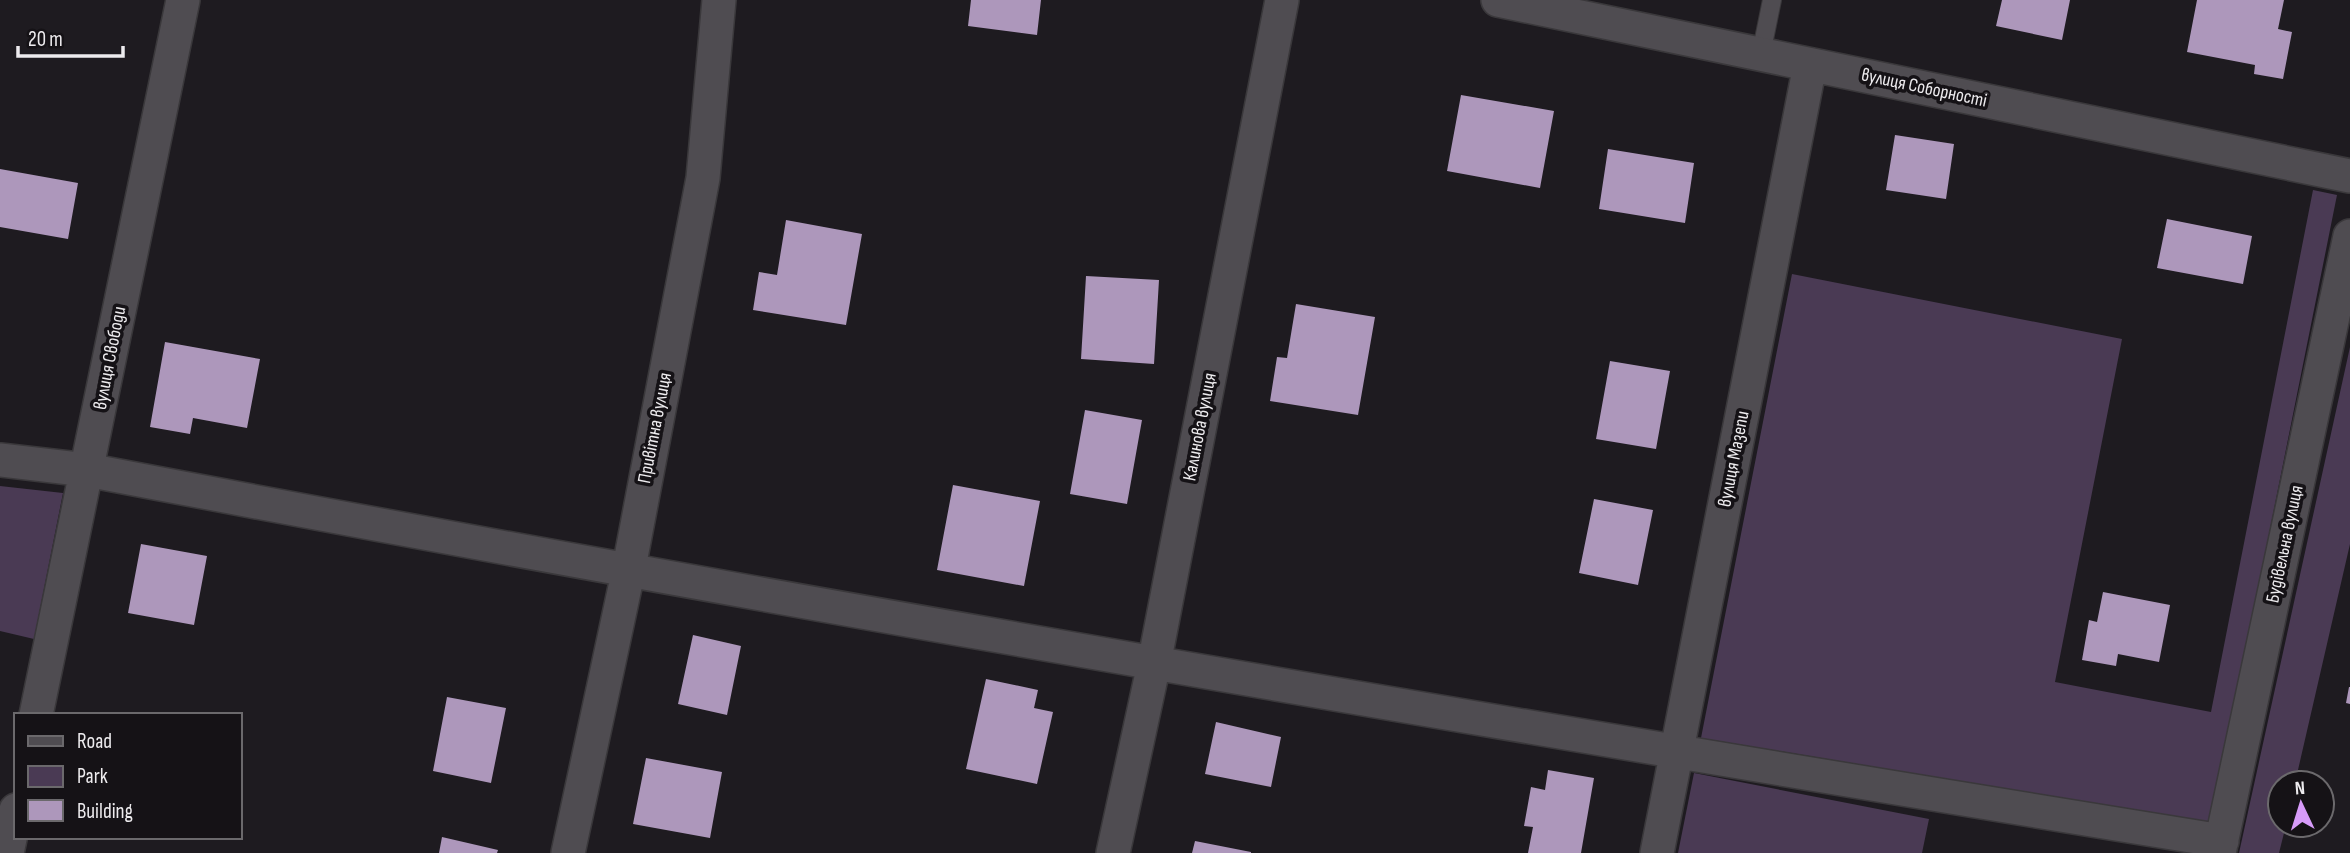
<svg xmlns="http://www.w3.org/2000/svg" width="2350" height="853" viewBox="0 0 2350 853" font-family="'Sofia Sans Condensed',sans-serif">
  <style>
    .green { fill: #4a3a54 }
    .building { fill: #ad97bb }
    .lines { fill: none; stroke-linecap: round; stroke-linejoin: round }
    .service-casing { stroke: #3a383b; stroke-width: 20 }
    .minor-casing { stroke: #3a383b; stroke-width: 36 }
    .service { stroke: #4f4c51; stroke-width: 18 }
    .minor { stroke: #4f4c51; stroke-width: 33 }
    .labels { text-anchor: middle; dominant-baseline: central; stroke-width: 7; stroke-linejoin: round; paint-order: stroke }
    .street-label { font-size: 19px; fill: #edebee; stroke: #151216 }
  </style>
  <rect width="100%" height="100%" fill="#1e1b20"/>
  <path class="green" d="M2313,190L2337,195L2211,823L1701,738L1792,274L2122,339L2055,682L2211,712Z
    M2350,347V544L2295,783H2280V825H2286L2279,853H2239Z
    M0,486L63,493L34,639L0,631Z
    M1694,773L1929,819L1922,853H1678Z"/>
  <path class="building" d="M971,0H1041L1037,35L968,26Z
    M2002,0H2070L2062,40L1996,26Z
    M2197,0H2284L2278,29L2292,32L2283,79L2254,74L2255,65L2187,52Z
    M1461,95L1554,111L1540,188L1447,171Z
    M1895,135L1954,144L1946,199L1886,190Z
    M1608,149L1694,163L1685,223L1599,209Z
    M0,169L78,183L68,239L0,227Z
    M2167,219L2252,236L2243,284L2157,268Z
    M786,220L862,234L846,325L753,310L759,272L777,275Z
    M1086,276L1159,280L1154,364L1081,359Z
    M1296,304L1375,317L1358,415L1270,401L1277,357L1287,358Z
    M165,342L260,359L247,428L193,418L190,434L150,427Z
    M1610,361L1670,371L1656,449L1596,439Z
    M1085,410L1142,420L1127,504L1070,494Z
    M953,485L1040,501L1024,586L937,570Z
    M1594,499L1653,510L1638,585L1579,573Z
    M141,544L207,556L194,625L128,613Z
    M2103,592L2170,605L2159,662L2118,654L2116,666L2082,660L2089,620L2097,622Z
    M693,635L741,646L727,715L678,704Z
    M986,679L1038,690L1034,708L1053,712L1037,784L966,769Z
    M2349,687H2350V704L2346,703Z
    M447,697L506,708L491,783L433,771Z
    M1216,722L1281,737L1271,787L1205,774Z
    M646,758L722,772L710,838L633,824Z
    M1548,770L1594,778L1581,853H1528L1533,827L1524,826L1531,787L1545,790Z
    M442,837L498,850L497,853H439Z
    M1195,841L1251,852V853H1192Z"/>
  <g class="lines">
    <defs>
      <path id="service" d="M1761,54L1772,0"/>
      <path id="minor" d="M1498,0L2350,176
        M0,460L87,470C797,605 1509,726 2222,841
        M36,715L183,0
        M7,853L16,810
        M568,853L628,573L703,178L719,0
        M1113,853L1154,664L1282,0
        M1657,853L1810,65
        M2219,853L2350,236"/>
    </defs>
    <use href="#service" class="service-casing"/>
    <use href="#minor" class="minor-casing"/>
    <use href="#service" class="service"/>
    <use href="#minor" class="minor"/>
  </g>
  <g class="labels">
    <g class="street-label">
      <text transform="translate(1924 88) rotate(12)">вулиця Соборності</text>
      <text transform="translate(110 358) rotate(-79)">вулиця Свободи</text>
      <text transform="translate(1200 427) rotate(-79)">Калинова вулиця</text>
      <text transform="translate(655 428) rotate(-79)">Привітна вулиця</text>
      <text transform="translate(1734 459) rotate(-79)">вулиця Мазепи</text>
      <text transform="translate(2285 544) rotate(-78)">Будівельна вулиця</text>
    </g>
  </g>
  <rect x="14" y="713" width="228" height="126" fill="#151216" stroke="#6b696c" stroke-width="2"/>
  <rect x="28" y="736" width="35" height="10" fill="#4f4c51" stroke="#6b696c" stroke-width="2"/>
  <text x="77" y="748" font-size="21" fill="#edebee">Road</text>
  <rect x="28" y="766" width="35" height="21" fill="#4a3a54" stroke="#6b696c" stroke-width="2"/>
  <text x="77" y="783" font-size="21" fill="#edebee">Park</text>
  <rect x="28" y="800" width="35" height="21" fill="#ad97bb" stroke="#6b696c" stroke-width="2"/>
  <text x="77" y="818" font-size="21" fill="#edebee">Building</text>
  <g transform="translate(2301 804) rotate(356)"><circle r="33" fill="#151216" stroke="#6b696c" stroke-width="2"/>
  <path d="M0-5L12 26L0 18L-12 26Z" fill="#d79bf9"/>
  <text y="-10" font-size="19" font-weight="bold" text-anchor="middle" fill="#edebee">N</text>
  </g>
  <path d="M18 46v10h105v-10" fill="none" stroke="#edebee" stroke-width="3.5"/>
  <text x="28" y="46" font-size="21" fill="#edebee" stroke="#151216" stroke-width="5" paint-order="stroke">20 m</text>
</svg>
